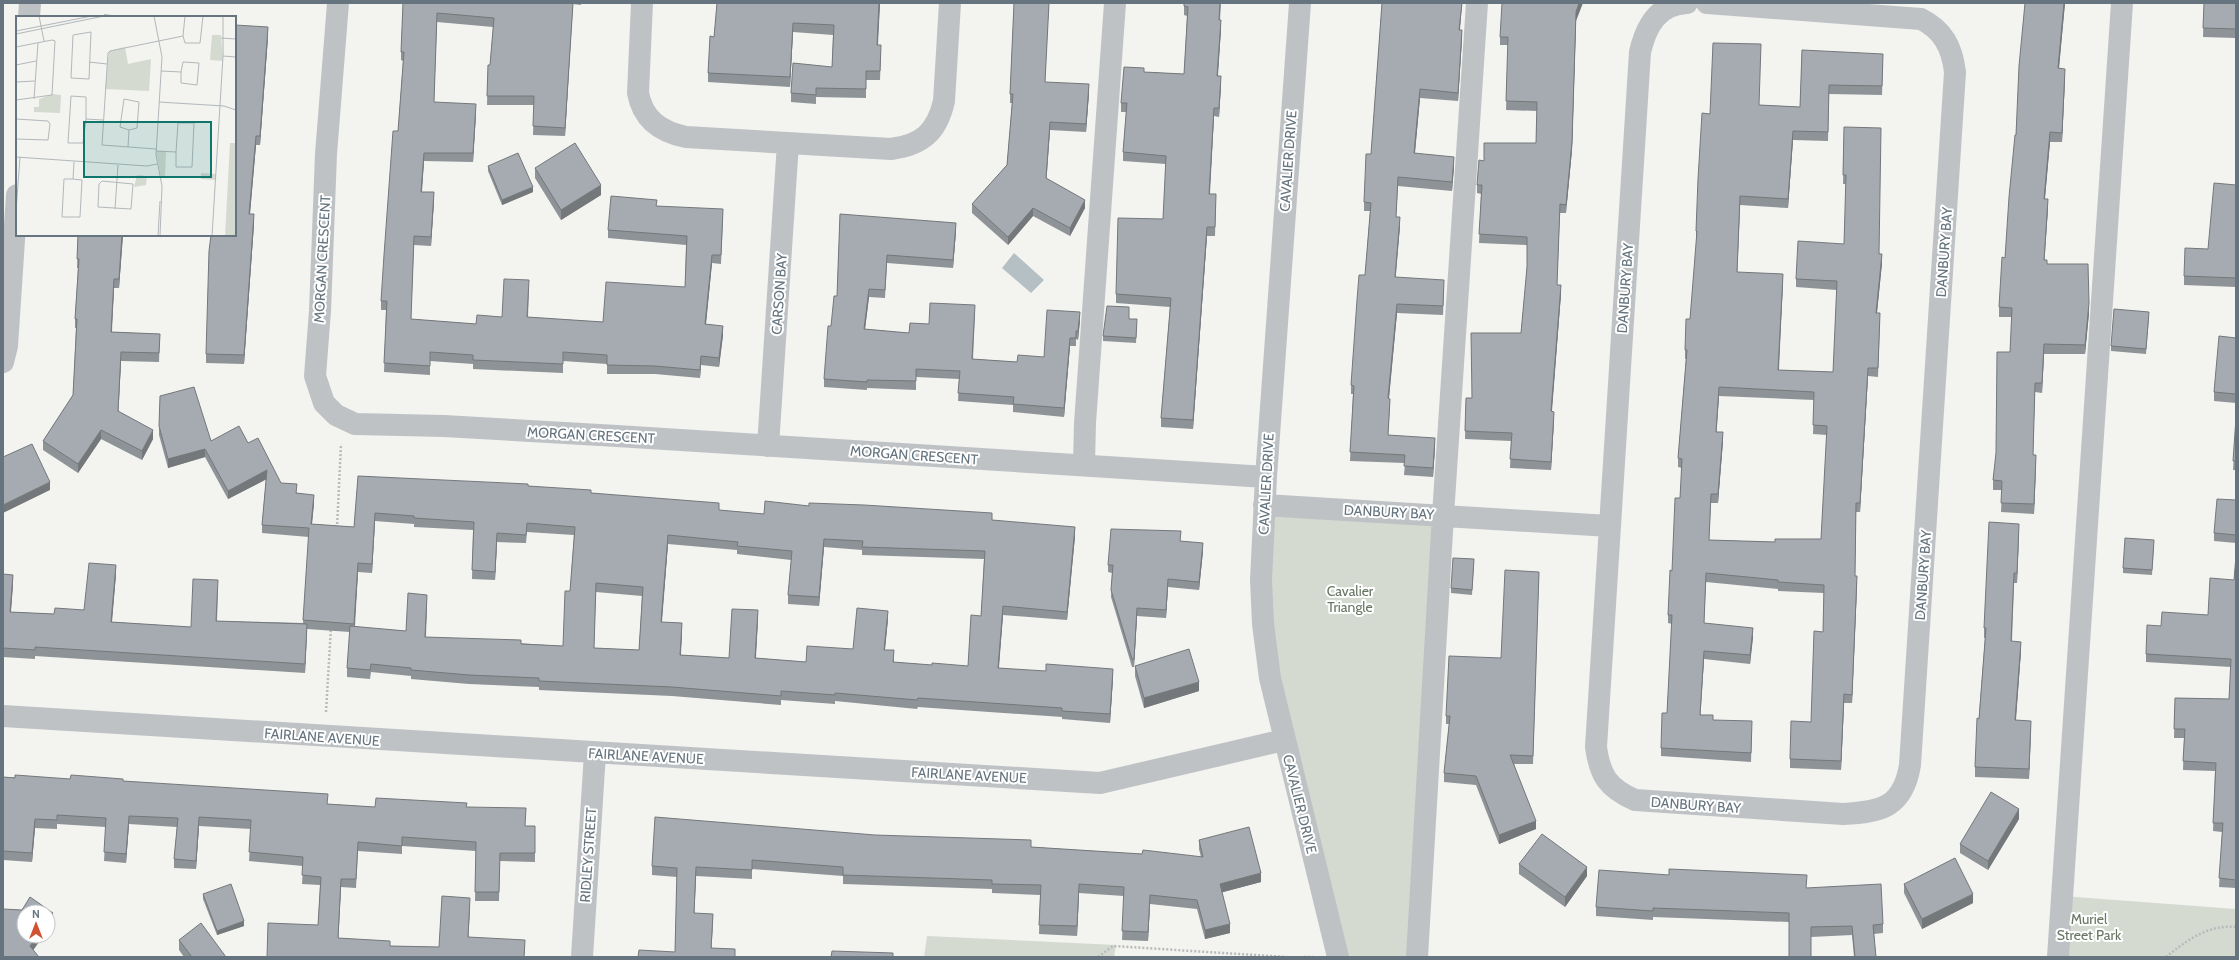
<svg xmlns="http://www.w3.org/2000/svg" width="2239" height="960" viewBox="0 0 2239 960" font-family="Cabin,sans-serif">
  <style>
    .green { fill: #d5dad1 }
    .water { fill: #b5c0c4 }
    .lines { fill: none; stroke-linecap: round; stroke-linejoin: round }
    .path { stroke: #b8bbbc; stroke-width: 2.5; stroke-dasharray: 2 2; stroke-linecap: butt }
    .minor { stroke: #bfc2c5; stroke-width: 22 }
    .wall { fill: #8e9397; fill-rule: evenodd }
    .shaded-wall { fill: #74787b }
    .building { fill: #a5abb0; stroke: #74787b; fill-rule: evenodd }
    .labels { text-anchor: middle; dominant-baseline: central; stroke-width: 4; stroke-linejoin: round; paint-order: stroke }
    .street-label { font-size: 14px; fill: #65747e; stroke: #fff }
    .park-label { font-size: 14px; fill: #687663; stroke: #fff }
    .inset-road { fill: none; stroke: #b2b8bb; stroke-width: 1 }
    .view { fill: #0f766e; fill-opacity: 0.15; stroke: #0f766e; stroke-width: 2 }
    .inset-edge { fill: none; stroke: #65747e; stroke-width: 2 }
  </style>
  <rect width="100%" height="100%" fill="#f3f3f0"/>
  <path class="green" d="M1264,505L1443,515L1417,957H1338L1270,678Z
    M2062,896L2236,909V957H2058Z
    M927,936L1116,945L1114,957H924Z"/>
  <path class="water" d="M1014,253L1044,280L1031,293L1002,268Z"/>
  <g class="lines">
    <path class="path" d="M337,528L341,444
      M326,712L331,627
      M1098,957L1113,946L1287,957
      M1304,957H1313
      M2166,957C2186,941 2208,924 2236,927"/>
    <path class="minor" d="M338,3L326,154L320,311L315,376L324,403L336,415L355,424L444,426L617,436L1266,477
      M642,3L638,93C643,120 661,132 686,137L891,149C922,145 937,132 944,101L950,3
      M1300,3L1266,477L1261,580L1263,624L1270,678L1338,957
      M1687,3C1658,4 1646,26 1640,52L1596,747C1600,776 1608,788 1635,800L1843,814C1882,812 1903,807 1910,765L1955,72C1952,47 1943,30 1921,19L1707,3
      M29,17L30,3
      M3,362L7,346L17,195
      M768,446L788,143
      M1084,465L1085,423L1115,3
      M1264,505L1609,526
      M3,716L1100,783L1284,740
      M582,957L595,753
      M1417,957L1443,515L1477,3
      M2058,957L2122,3"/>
  </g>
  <path class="wall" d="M403,3H581V5L573,4L565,136L533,135L534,105H487L488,65H490L493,27L437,22L434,102L476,113L473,162L424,161L422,192L434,201L431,246L414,245L411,319L476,324L502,317L529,289L528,317L603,322L685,287L686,245L608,238V230L657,206L723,217L721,264L712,263L706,324L723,335L719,367L701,365L700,378L655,374H607V364L563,361V373L473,369V364L430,361V375L384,372L386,310H381V301L398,131L403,61L401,60V52Z
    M717,3H880L878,45L881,54L880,80H866V98L816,97V104L791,102V93L832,67L833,35L793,32L790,87L708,82V73L714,37Z
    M1014,3H1049L1045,82L1089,93L1086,132L1050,130L1046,178L1085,208L1070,236L1033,216L1008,245L972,213V204L1007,165L1012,103H1010V94Z
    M1184,3H1221L1220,20L1221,29L1218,76L1221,85L1219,117L1214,116L1210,194L1216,203L1215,236H1207L1193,429L1161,427V418L1170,307L1116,303V294L1163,219L1166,164L1123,161V152L1126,112H1121V103L1144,72L1184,74L1187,16L1184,15Z
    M1382,3H1462L1460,30L1462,38L1458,101L1420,98L1415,153L1454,166L1452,191L1398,186L1396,217L1400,226L1395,278L1444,288L1443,315L1397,313L1389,399L1390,407L1388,435L1435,447L1433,477L1404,475L1405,463L1350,461L1353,394H1351V385L1365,275L1370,211H1364V202L1371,154Z
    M2025,3H2065L2059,68L2065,78L2062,142H2050L2045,199L2048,208L2044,260L2089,313L2085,354H2044L2042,393L2035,392L2033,455L2036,465L2034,514L2001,512L2002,490H1993V480L2010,352L2012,317H1999V307L2005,258L2016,135Z
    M2204,3H2236V38L2203,37Z
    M1576,21L1572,150L1566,213H1560L1557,285L1561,294L1552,411L1554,420L1551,470L1510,468L1511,441L1465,439L1466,398H1472L1521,333L1527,267V245L1479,243L1481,194L1477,193V185L1484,161L1536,143L1537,111L1506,110L1508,45H1500V37Z
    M268,37L260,145H256L250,214L254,224L244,364L206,363V354Z
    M1802,50L1883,63L1882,95L1829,94L1828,141L1793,140L1788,208L1740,205L1737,272L1783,282L1779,370L1833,372L1837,290L1796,287V279L1844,244L1846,184H1843L1844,127L1882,263L1877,313L1880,322L1878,377L1868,376L1860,512H1856L1855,576L1857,585L1852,703H1844L1841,770L1790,768V759L1811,722L1823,632L1824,593L1778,591V589L1706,582L1704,623L1753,637L1750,664L1704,659L1700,715L1713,720L1752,730L1751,762L1661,756V748L1667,713L1672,624L1668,623V615L1680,498L1682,468L1678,467V458L1686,359H1685V350L1690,319L1697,239H1696V231L1710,114L1759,105L1800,107ZM1719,396L1814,400L1813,434L1827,435L1821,539L1775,542L1709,540L1711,503H1718L1723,441L1716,432Z
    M488,166L533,192L502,205L488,171Z
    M535,168L601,195L561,220L535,178Z
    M2236,185V287L2184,285V276L2208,249Z
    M840,214L956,231L953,268L887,263L885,298L869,297L865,329L909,333L929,324L975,313L973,359L1017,362L1044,357L1080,320L1078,340L1076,339V346H1070L1064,417L1013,412V405L958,401L959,379L916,377V390L867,388V390L824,387V379L831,326L837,296Z
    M78,235H123L119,288H114L112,332L160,334L159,362L121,361L118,412L153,439L142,460L101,439L78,473L43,450V441L73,395L76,328H75V319L78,268H77Z
    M2149,317L2146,354L2111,351V346Z
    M1137,324L1136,343L1103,341V336Z
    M2236,338V403L2214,401V392Z
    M2236,418V470H2233Z
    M159,426L211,441L248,443L281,483L314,503L312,524L354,527L358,476L528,486L591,493L719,510L764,514L809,506L992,520L1075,536L1067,620L1003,615L999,668L1113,678L1110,723L1062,719V717L918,707L917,709L835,701V704L781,700V705L672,696L539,690V687L469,684L411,679V676L371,672L370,679L347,677V668L350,632L307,629L305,673L35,656V659L3,657V574L13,584L11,612L54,614L84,610L116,574L112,622L191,627L218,589L217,621L303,623L309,537L262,533V525L266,479L228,499L205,457L168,468L159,435ZM375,521L414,524V527L473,530L472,579L495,580L497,542L526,543L527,532L574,535L570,591L563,646L426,637L427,603L406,631L355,627L358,572L372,573ZM668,544L737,550V554L791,560L788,595V604L819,606L824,547L862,550V555L984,559L981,616L968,666L932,665L894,662V659L885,650L888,619L853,649L806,662L756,658L758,619L729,658L681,655L682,632L662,622ZM596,592L642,596L639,650L594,648Z
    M2236,500V543L2214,541V533Z
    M2019,533L2017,583H2014L2012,641L2021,651L2016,720L2031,730L2029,779L1975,777V767L1985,638H1984V628Z
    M1181,541L1203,551L1199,590L1168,587L1166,618L1137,616L1134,667H1132L1111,597L1112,573L1108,572V565Z
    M2154,545L2152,575L2123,573V568Z
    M2236,556V888L2219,887L2222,832L2213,831L2215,771L2183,770L2184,738H2174L2175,698L2229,699L2231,667L2146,662V654L2161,626L2208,615L2234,580Z
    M1474,564L1472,595L1451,593V588Z
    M1539,572L1533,764H1514L1536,829L1499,844L1476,785L1444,782V773L1449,724H1446V716L1501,658Z
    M1135,666L1199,691L1144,708L1135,676Z
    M3,777L123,781L328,804L375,807H467L525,826H535V862L500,861L499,901H475L476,851L402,846V854L358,851L356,888L341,887L338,938L390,946L439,947L470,906L468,937L525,949L524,957H267L318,925L320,885L302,884L303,866L249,861L251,829L199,826L196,869L174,868V859L177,827L129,824L126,863L104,861L106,827L57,824V829L35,828L32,862L3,860Z
    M2019,819L1988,870L1960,853V844Z
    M875,835L1031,847L1142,854L1201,857L1199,849V840L1261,882L1222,892L1230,933L1205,939L1197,909L1150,904L1148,941L1122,940L1124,896L1079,893L1077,936L1039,934L1040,895L992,893V889L843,884V876L752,869V879L696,876L694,913L713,923L675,952L677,877L652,875V866Z
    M1519,864L1587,876L1565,907L1519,874Z
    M1904,884L1973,903L1922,929L1904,893Z
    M1807,888L1883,924V933L1874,934L1876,957H1854L1852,935L1811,937L1789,922L1653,917V920L1596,916V907Z
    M203,894L244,926L217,935L203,899Z
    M179,940L226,957H184L179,950Z"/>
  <path class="shaded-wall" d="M573,3L565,136V128Z
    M879,3H880L877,54V45Z
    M1462,3L1459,38V30Z
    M1579,3H1583L1576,21L1572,150L1566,213L1576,12Z
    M2064,3H2065L2058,78V68Z
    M1221,20V29L1217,85V76Z
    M793,23V32L790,87V77Z
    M268,27V37L260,145V136Z
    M1462,30V38L1458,101V93Z
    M2065,69V78L2062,142V133Z
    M1221,76V85L1219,117V108Z
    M1089,84V93L1086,132V124Z
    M1420,89V98L1414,162V153Z
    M476,104V113L473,162V153Z
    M1214,108V116L1209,203V194Z
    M1050,122V130L1046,187V178Z
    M1793,131V140L1788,208V199Z
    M2050,132V142L2044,208V199Z
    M256,136V145L249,224V214Z
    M424,153V161L421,200V192Z
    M1454,157V166L1452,191V182Z
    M601,185V195L561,220V210Z
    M533,187V192L502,205V200Z
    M434,192V201L431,246V237Z
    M1740,196V205L1737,281V272Z
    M2048,199V208L2044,269V260Z
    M1085,200V208L1070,236V228Z
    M1033,208V216L1008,245V237Z
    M254,214V224L244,364V355Z
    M1400,217V226L1395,286V277Z
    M956,223V231L953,268V260Z
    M1207,227V236L1193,429V420Z
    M122,235H123L119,288V279Z
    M1882,254V263L1876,322V313Z
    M712,255V263L705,333V324Z
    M1783,274V282L1778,378V370Z
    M114,279V288L111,341V332Z
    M1561,285V294L1551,420V411Z
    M869,289V297L864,337V329Z
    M2089,303V313L2085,354V345Z
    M1397,304V313L1388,407V398Z
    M1080,312V320L1078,340V331Z
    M723,326V335L719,367V358Z
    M1070,338V346L1064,417V408Z
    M2044,344V354L2042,393V383Z
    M121,352V361L118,421V411Z
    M701,356V365L700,378V370Z
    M1868,368V376L1860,512V503Z
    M1719,387V396L1716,441V432Z
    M1554,412V420L1551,470V462Z
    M101,430V439L78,473V464Z
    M153,430V439L142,460V451Z
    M1723,432V441L1718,503V494Z
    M1435,438V447L1433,477V468Z
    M205,449V457L168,468V459Z
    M2036,455V465L2034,514V504Z
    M267,470V479L228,499V491Z
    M50,482V490L3,513V505Z
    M314,495V503L311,533V524Z
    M375,513V521L372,573V564Z
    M2019,524V533L2017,583V573Z
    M1075,527V536L1067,620V612Z
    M497,533V542L495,580V572Z
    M668,535V544L661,630V622Z
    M824,539V547L819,606V597Z
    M1203,543V551L1199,590V582Z
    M358,563V572L354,632V624Z
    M116,565V574L111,631V622Z
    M13,575V584L10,621V612Z
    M1857,576V585L1852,703V695Z
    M1168,579V587L1166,618V610Z
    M427,595V603L425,646V637Z
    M1003,606V615L998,676V668Z
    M1137,608V616L1134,667V659Z
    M758,610V619L755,667V658Z
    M888,611V619L884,658V650Z
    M682,623V632L680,663V655Z
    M307,624V632L305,673V664Z
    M1753,628V637L1750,664V655Z
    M2021,642V651L2015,730V720Z
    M1704,651V659L1700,723V715Z
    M1113,669V678L1110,723V714Z
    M1199,682V691L1144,708V698Z
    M1844,694V703L1841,770V761Z
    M2031,721V730L2029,779V769Z
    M2019,809V819L1988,870V861Z
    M129,816V824L126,863V854Z
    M199,817V826L196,869V861Z
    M35,819V828L32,862V853Z
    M1536,821V829L1499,844V835Z
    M696,867V876L694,922V913Z
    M1587,867V876L1565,907V897Z
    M1261,873V882L1220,893V884Z
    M341,879V887L338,946V938Z
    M1079,884V893L1077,936V926Z
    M1973,894V903L1922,929V919Z
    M1150,895V904L1148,941V932Z
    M470,898V906L468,946V937Z
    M53,913V922L48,928V919Z
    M713,914V923L711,957V948Z
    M244,921V926L217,935V931Z
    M1230,924V933L1205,939V930Z
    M37,936H43L30,955V946Z"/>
  <path class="building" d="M403,3H573L565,128L533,126L534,96H487L488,65H490L494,18L437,13L434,102L476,104L473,153H424L421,192H434L431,237L414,236L411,319L476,324L477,315L502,317L504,279L529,280L527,317L603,322L606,282L685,287L687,236L608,230L611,196L657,200L656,206L723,209L721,255H712L705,324L723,326L719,358L701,356L700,370L655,366L607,365V355L563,352V364L473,360V355L430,352V366L384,363L387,301H381L384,255L393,131H398L404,52H401Z
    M717,3H879L877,45H881L880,71H866V89L816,88V95L791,93L793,63L832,67L834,25L793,23L790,77L708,73L710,36L714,37Z
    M1014,3H1049L1045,82L1089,84L1086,124L1050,122L1046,178L1085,200L1070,228L1033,208L1008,237L972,204L1007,165L1013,94H1010Z
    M1184,3H1220L1219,20H1221L1217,76H1221L1219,108H1214L1209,194H1216L1215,227H1207L1193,420L1161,418L1171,298L1116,294L1118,218L1163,219L1166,156L1123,152L1127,103H1121L1124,67L1144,68V72L1184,74L1188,7L1184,6Z
    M1382,3H1462L1459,30H1462L1458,93L1420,89L1414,153L1454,157L1452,182L1398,177L1396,217H1400L1395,277L1444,280L1443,306L1397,304L1388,398L1390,399L1388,435L1435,438L1433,468L1404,466L1405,455L1350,452L1354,386L1351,385L1357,300L1359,275H1365L1371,203L1364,202L1366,154H1371Z
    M1502,3H1579L1576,12L1572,142L1566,205L1560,204L1557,285H1561L1551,411L1554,412L1551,462L1510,459L1512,433L1465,431L1466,398H1472L1471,333H1521L1527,267V237L1479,234L1482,185H1477L1479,160L1484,161V143H1536L1537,102L1506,101L1508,37H1500Z
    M2025,3H2064L2058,68L2065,69L2062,133L2050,132L2044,199H2048L2044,260H2047V264H2088L2089,303L2085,345L2044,344L2042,383H2035L2033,455H2036L2034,504L2001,503L2002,481L1993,480L1996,453L1997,352H2010L2012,308L1999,307L2002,257L2005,258L2009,197L2015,135H2016L2019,66Z
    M2204,3H2236V29L2203,28Z
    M104,15L134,17H104Z
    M235,25L268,27L260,136H256L249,214H254L244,355L206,354L209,251L211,235H235Z
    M1713,43L1761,44L1759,105L1800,107L1802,50L1883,54L1882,86L1829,85L1828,132L1793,131L1788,199L1740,196L1737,272L1783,274L1778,370L1833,372L1837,281L1796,279L1798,241L1844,244L1846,175H1843L1844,127L1881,128L1879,254H1882L1876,313H1880L1878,368H1868L1860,503H1856L1855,576H1857L1852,695L1844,694L1841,761L1790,759L1791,721L1811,722L1814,631L1823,632L1824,585L1778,582V580L1706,573L1704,623L1753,628L1750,655L1704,651L1700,715H1713V720L1752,721L1751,753L1661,748L1662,713H1667L1672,615H1668L1670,570L1672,571L1675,498H1680L1682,459L1678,458L1687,350H1685L1686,319H1690L1697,231H1696L1698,179L1702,113L1710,114ZM1719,387L1814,392L1813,425L1827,426L1821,539H1775V542L1709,540L1711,494H1718L1723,432H1716Z
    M575,143L601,185L561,210L535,168Z
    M518,153L533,187L502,200L488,166Z
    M2214,183L2236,185V278L2184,276L2185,248L2208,249Z
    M840,214L956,223L953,260L887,255L885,290L869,289L864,329L909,333L910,323L929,324L930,303L975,305L972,359L1017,362L1018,355L1044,357L1047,310L1080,312L1078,331H1076V338H1070L1064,408L1013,404L1014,397L958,393L960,371L916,369V381L867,380V382L824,379L828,326H831L834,296H837Z
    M78,235H122L119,279H114L111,332L160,334L159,353L121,352L118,411L153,430L142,451L101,430L78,464L43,441L73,395L77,319H75L79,259H77Z
    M1107,306L1129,307V319H1137L1136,338L1103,336Z
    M2114,309L2149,312L2146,349L2111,346Z
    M2219,336L2236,338V394L2214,392Z
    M194,387L211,441L239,426L248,443L258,438L281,483L297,484L296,493L314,495L311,524L354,527L358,476L528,484V486L591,490V493L719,503V510L764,514L765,501L809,506V503L864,505L992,513V520L1075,527L1067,612L1003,606L998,668L1046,671V664L1113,669L1110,714L1062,711V708L918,698L917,700L835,693V695L781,691V696L672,687L539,681V678L469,675L411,670V668L371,664L370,670L347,668L350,626L406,631L408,593L427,595L425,637L521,640V644L563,646L565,591H570L575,527L527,523L526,535L497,533L495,572L472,570L474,522L414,518V516L375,513L372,564L358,563L354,624L303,620L309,528L262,525L267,470L228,491L205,449L168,459L159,426L160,396ZM668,535L738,542L737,546L792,551L788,595L819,597L824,539L863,541L862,547L985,551L981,616L971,615L968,666L932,663V665L893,662L894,650H884L888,611L857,608L853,649L807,646L806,662L755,658L758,610L732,609L729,658L680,655L682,623L661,622ZM596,583L643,587L639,650L594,648Z
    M2236,418V461H2233Z
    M32,444L50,482L3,505V457Z
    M2217,499L2236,500V535L2214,533Z
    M1989,522L2019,524L2017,573H2014L2011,641L2021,642L2015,720L2031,721L2029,769L1975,767L1977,718L1979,719L1986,628H1984Z
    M1111,529L1181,531L1180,541L1203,543L1199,582L1168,579L1166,610L1137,608L1134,659H1132L1111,590L1113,565H1108Z
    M2125,538L2154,540L2152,570L2123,568Z
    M2236,556V880L2219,878L2223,823H2213L2216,763L2183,761L2185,729H2174L2175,698L2229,699L2231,659L2146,654L2147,625L2161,626L2162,612L2208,615L2210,578L2234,580Z
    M1453,558L1474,559L1472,590L1451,588Z
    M89,563L116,565L111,622L191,627L193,579L218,580L216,621L307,624L305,664L35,647V650L3,648V574L13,575L10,612L54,614L55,608L84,610Z
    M1505,570L1539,572L1533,756L1510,755L1536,821L1499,835L1476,776L1444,773L1450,716H1446L1449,656L1501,658Z
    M1189,649L1199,682L1144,698L1135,666Z
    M15,775L70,779L71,775L123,779V781L328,794L327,804L375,807L376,798L467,803L466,807L526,808L525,826H535V853H500L499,892H475L476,842L402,837V846L358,842L356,879H341L338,938L390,941V946L439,947L442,896L470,898L468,937L525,940L524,957H267L268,923L318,925L321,877L302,875L303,857L249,852L251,820L199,817L196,861L174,859L178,818L129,816L126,854L104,852L106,818L57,815V820L35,819L32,853L3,851V777L15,778Z
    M1991,792L2019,809L1988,861L1960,844Z
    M655,817L875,835L1031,840V847L1142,854L1143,850L1203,857L1199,840L1249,827L1261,873L1220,884L1230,924L1205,930L1197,900L1150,895L1148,932L1122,931L1124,887L1079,884L1077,926L1039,925L1041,885L992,884V880L843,875V867L752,860V870L696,867L694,913L713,914L711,948L735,949V957H638L639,950L675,952L677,868L652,866Z
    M1542,834L1587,867L1565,897L1519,864Z
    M1955,858L1973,894L1922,919L1904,884Z
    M1669,869L1807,875L1806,888L1881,884L1883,924L1873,925L1876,957H1855L1852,926L1811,927V957H1789V913L1653,908V911L1596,907L1599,870L1669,875Z
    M231,884L244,921L217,931L203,894Z
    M30,897L53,913L48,919V912H24V936H37L30,946L39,957H3V909L22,910Z
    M201,923L226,957H192L179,940Z
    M832,951L893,953V957H831Z"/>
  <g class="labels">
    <g class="street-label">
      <text transform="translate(1288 161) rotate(-86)">CAVALIER DRIVE</text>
      <text transform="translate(1944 252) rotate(-86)">DANBURY BAY</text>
      <text transform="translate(322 259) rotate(-87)">MORGAN CRESCENT</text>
      <text transform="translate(1625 288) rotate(-86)">DANBURY BAY</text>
      <text transform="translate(779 294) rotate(-86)">CARSON BAY</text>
      <text transform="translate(591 435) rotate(3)">MORGAN CRESCENT</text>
      <text transform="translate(914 455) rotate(4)">MORGAN CRESCENT</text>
      <text transform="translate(1266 484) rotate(-87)">CAVALIER DRIVE</text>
      <text transform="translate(1389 512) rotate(3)">DANBURY BAY</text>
      <text transform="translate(1923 575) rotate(-86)">DANBURY BAY</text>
      <text transform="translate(322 737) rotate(4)">FAIRLANE AVENUE</text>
      <text transform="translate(646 756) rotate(3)">FAIRLANE AVENUE</text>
      <text transform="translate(969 775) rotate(3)">FAIRLANE AVENUE</text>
      <text transform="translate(1300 804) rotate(76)">CAVALIER DRIVE</text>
      <text transform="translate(1696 805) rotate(4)">DANBURY BAY</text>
      <text transform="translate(588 855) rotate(-86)">RIDLEY STREET</text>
    </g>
    <g class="park-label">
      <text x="1350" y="591">Cavalier<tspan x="1350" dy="16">Triangle</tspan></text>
      <text x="2089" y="919">Muriel<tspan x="2089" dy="16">Street Park</tspan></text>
    </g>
  </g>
  <g transform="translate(16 16)">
    <rect width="220" height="220" fill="#f3f3f0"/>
    <path d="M196,19H205L207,45L194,44ZM109,31L112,48L135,43L133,75L89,73L93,35ZM37,78L45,79L44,97L18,96V91H23V83ZM214,127H220V220H209ZM140,135H150L149,161L145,162ZM185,157L200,158L199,164L185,163ZM121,159L131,160L130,169L118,171Z" fill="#d5dad1"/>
    <path class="inset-road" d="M23,0L28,25M138,0L146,41L140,139L146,170L144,220M0,15L76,0M75,16L73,63L55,62L57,19ZM0,18L88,0M167,20L169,27H184L187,0M205,22L220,23M0,31L36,24L39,25L36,79L0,84M207,40L220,41M73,46L91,48M0,49L20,45M145,55L165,56L167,46L183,47L181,69L165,67V56M0,66L19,65M18,83L22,27M143,86L208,90L220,94M0,103L32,105L34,108L32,124L0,123M70,103L67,127H52L55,80L70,81V103L87,104M112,131L113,114L104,111L108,83L123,86L121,112L113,114M140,133L86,129L92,37L94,35L167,20L169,0M140,135L160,136L162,107H178L176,151H160V136M0,141L131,150L141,148M57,163L66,164L64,201H46L48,163H57L58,146M86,165L117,168L115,193L82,191L83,168ZM99,193L102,149M0,195L4,141M142,220L144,185M196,220L207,40V0"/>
    <path class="view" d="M68,106H195V161H68Z"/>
    <rect width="220" height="220" class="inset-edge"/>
  </g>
  <rect width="2239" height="960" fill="none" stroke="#65747e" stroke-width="8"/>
  <g transform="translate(36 924)"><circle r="19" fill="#ffffff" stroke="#c1c7cb"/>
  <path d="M0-3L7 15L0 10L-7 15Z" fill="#d15132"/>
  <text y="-6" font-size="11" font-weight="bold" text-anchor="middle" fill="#65747e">N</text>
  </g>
</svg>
